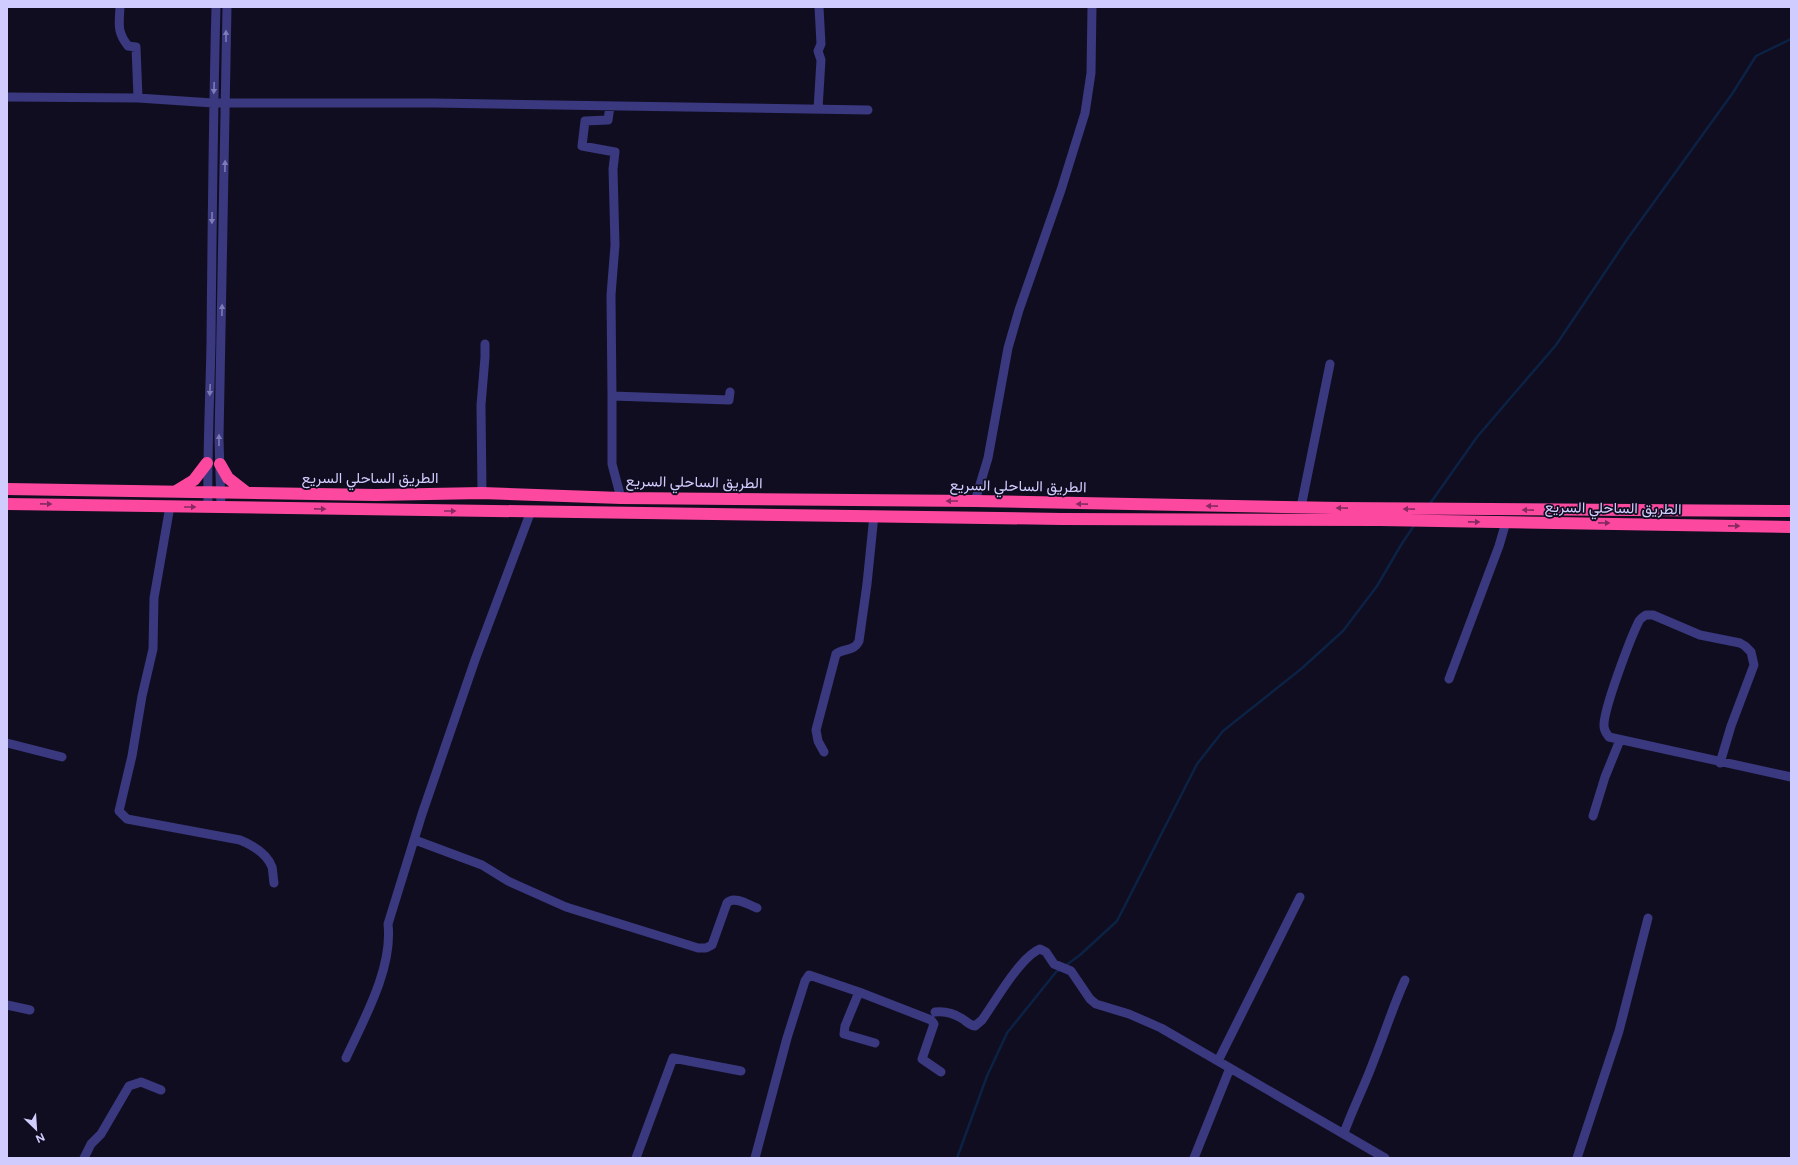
<svg xmlns="http://www.w3.org/2000/svg" width="1798" height="1165" viewBox="0 0 1798 1165" font-family="Figtree,Vazirmatn,sans-serif">
  <style>
    .lines { fill: none; stroke-linecap: round; stroke-linejoin: round }
    .stream { stroke: #0c2244; stroke-width: 2.5 }
    .minor { stroke: #3a387e; stroke-width: 9 }
    .highway { stroke: #fd48a0; stroke-width: 12 }
    .oneway { fill: #7e7bb8 }
    .oneway2 { fill: #862a60 }
    .labels { text-anchor: middle; dominant-baseline: central; stroke-width: 3.5; stroke-linejoin: round; paint-order: stroke }
    .street-label { font-size: 15px; fill: #d1ccfe; stroke: #100d20 }
  </style>
  <rect width="100%" height="100%" fill="#100d20"/>
  <g class="lines">
    <path class="stream" d="M1429,505L1477,437L1556,345L1628,238L1732,94L1756,56L1791,39
      M1065,966L1080,955L1117,921L1197,764L1223,731L1301,669L1343,631L1377,586L1401,545L1415,524
      M957,1158L987,1076L1007,1033L1056,972L1061,969"/>
    <path class="minor" d="M120,7C119,25 117,32 128,46L136,47L138,98
      M7,97L138,98L213,103H434L868,110
      M610,106L608,120L585,121L582,146L615,152L613,169L615,245L611,295L612,396
      M818,109L821,60L818,51L821,44L819,7
      M482,493L481,405L485,357V344
      M621,498L612,464V396L729,400L730,392
      M975,501L988,458L1008,348L1019,310L1061,190L1085,113L1091,73L1092,7
      M170,506L154,598L153,649L142,696L132,756L119,811L127,819L240,840C252,845 267,854 272,867C273,871 273,878 274,883
      M208,506C207,452 210,398 211,343C212,231 213,119 216,7
      M221,507L219,439L227,7
      M1301,507L1330,364
      M1449,679L1499,546L1506,522
      M7,743L62,757
      M824,752L818,741L816,730L836,654C843,648 854,652 859,641L867,584L874,515
      M1720,763L1731,726L1754,665L1751,652L1745,646L1740,643L1700,635L1653,615H1646C1643,617 1641,618 1639,621C1631,637 1603,710 1604,726C1604,731 1606,733 1609,737L1791,777
      M1593,816L1605,777L1620,740
      M415,840L482,865L508,881L566,907L698,948H706L712,945L727,903C734,895 749,905 757,908
      M859,992L931,1020L934,1024L922,1059L941,1072
      M7,1005L30,1010
      M935,1012C944,1011 953,1013 961,1018C967,1021 968,1025 975,1026L982,1020C995,1002 1020,957 1040,949L1046,952L1054,964L1071,971L1090,999L1096,1004L1129,1014L1161,1028L1385,1158
      M346,1058C364,1019 393,968 388,924L422,814L475,660L531,511
      M1218,1061L1300,897
      M1344,1133C1353,1108 1365,1085 1374,1060C1385,1033 1393,1006 1405,980
      M84,1158L91,1144L101,1134L129,1086L141,1082L161,1090
      M636,1158L673,1058L741,1071
      M755,1158L787,1038L805,981L809,975L859,992L845,1026L844,1034L875,1043
      M1194,1158L1230,1068
      M1577,1158L1619,1031L1648,918"/>
    <path class="highway" d="M220,464L228,478L246,492
      M7,489L376,495L482,493L621,498L975,501L1340,508L1791,511
      M176,491L194,480L207,463
      M7,504L1062,519L1380,520L1791,527"/>
  </g>
  <defs><path id="oneway-solid" d="M-6-.8H1V-3.2L6.5 0L1 3.2V.8H-6Z"/></defs>
  <g class="oneway">
    <use href="#oneway-solid" transform="translate(226 36) rotate(-90)"/>
    <use href="#oneway-solid" transform="translate(214 88) rotate(92)"/>
    <use href="#oneway-solid" transform="translate(225 166) rotate(-89)"/>
    <use href="#oneway-solid" transform="translate(212 218) rotate(91)"/>
    <use href="#oneway-solid" transform="translate(222 310) rotate(-89)"/>
    <use href="#oneway-solid" transform="translate(210 390) rotate(92)"/>
    <use href="#oneway-solid" transform="translate(219 440) rotate(-90)"/>
  </g>
  <g class="oneway2">
    <use href="#oneway-solid" transform="translate(952 501) rotate(-180)"/>
    <use href="#oneway-solid" transform="translate(46 504) rotate(1)"/>
    <use href="#oneway-solid" transform="translate(1082 504) rotate(-179)"/>
    <use href="#oneway-solid" transform="translate(1212 506) rotate(-179)"/>
    <use href="#oneway-solid" transform="translate(190 507)"/>
    <use href="#oneway-solid" transform="translate(1342 508) rotate(-179)"/>
    <use href="#oneway-solid" transform="translate(320 509) rotate(1)"/>
    <use href="#oneway-solid" transform="translate(1409 509) rotate(-179)"/>
    <use href="#oneway-solid" transform="translate(1528 510) rotate(-179)"/>
    <use href="#oneway-solid" transform="translate(450 511)"/>
    <use href="#oneway-solid" transform="translate(1474 522) rotate(1)"/>
    <use href="#oneway-solid" transform="translate(1604 523) rotate(1)"/>
    <use href="#oneway-solid" transform="translate(1734 526) rotate(1)"/>
  </g>
  <g class="labels">
    <g class="street-label">
      <text x="370" y="478">الطريق الساحلي السريع</text>
      <text transform="translate(694 482) rotate(1)">الطريق الساحلي السريع</text>
      <text transform="translate(1018 486) rotate(1)">الطريق الساحلي السريع</text>
      <text transform="translate(1613 508) rotate(1)">الطريق الساحلي السريع</text>
    </g>
  </g>
  <rect width="1798" height="1165" fill="none" stroke="#d1ccfe" stroke-width="16"/>
  <g transform="translate(36 1129) rotate(155)" stroke="#100d20" stroke-width="3" paint-order="stroke">
  <path d="M0-3L7 15L0 10L-7 15Z" fill="#d1ccfe"/>
  <text y="-6" font-size="11" font-weight="bold" text-anchor="middle" fill="#d1ccfe">N</text>
  </g>
</svg>
